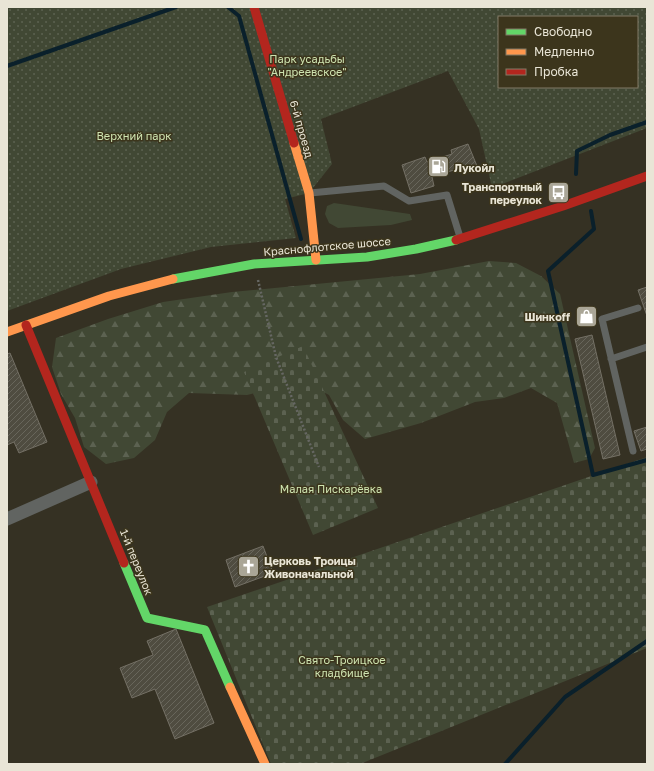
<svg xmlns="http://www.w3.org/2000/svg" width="654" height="771" viewBox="0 0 654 771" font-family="'Golos Text',sans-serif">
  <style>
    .grass { fill: #414834 }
    .forest { fill: url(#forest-firs) }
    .cemetery { fill: url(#cemetery-stones) }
    .park { fill: url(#park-dots); fill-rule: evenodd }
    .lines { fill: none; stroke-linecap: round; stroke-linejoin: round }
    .stream { stroke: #0a202b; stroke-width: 4 }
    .building { fill: url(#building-hatch); stroke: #747065 }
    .path { stroke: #666763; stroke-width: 2.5; stroke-dasharray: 2 2; stroke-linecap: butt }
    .lane { stroke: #616461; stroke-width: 7 }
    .street { stroke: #616461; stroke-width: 13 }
    .fast { stroke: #63d668; stroke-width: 9 }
    .slow { stroke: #ff974d; stroke-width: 9 }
    .jam { stroke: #b3261e; stroke-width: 9 }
    .labels { text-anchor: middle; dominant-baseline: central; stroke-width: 3; stroke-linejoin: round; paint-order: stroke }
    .park-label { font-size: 11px; fill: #cee3b0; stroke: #3c351c }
    .street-label { font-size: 11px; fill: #e9e5d6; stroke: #3c351c }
    .poi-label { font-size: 11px; font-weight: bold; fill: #e9e5d6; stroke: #3c351c; text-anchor: start }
  </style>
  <defs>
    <pattern id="forest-firs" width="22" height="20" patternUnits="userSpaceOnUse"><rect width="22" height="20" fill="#414834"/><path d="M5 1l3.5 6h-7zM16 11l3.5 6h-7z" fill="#5c6251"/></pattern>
    <pattern id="cemetery-stones" width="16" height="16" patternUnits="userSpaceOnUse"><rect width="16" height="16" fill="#414834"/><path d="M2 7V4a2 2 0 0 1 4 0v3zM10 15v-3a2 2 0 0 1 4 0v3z" fill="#5c6251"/></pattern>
    <pattern id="park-dots" width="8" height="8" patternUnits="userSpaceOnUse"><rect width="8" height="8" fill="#414834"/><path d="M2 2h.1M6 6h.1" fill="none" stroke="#5c6251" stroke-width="1.8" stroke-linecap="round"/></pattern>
    <pattern id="building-hatch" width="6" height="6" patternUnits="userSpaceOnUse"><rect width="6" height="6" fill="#4f4c40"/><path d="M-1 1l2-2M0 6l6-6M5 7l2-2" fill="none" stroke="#68665b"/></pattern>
  </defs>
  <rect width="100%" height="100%" fill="#353123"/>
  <path class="grass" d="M334,203L410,214L412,220L391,225L338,228L329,223L325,214L327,206Z"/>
  <path class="forest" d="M489,261L516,263L541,276L560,294L595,448L589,459L574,463L557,403L531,388L504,398L475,402L421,423L365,439L343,420L329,395L303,381L247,395L189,393L167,412L155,440L134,458L106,464L84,447L75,418L61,394L52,367L56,338L108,319L163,302L232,292L420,274Z"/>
  <path class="cemetery" d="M303,346L378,508L313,535L244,372Z
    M647,457V648L360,764H271L207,607Z"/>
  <path class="park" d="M7,7H647V128L492,188L479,129L448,71L321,119L332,164L309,193L285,199L296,238L211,247L121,269L7,311ZM499,17H637V87H499Z"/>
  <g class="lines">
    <path class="stream" d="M228,7L239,16L301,239
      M7,66L176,7
      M576,174L577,151L610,135L647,122
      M591,211L594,229L548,271L593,475L647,460
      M505,764L565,697L647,641"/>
  </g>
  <path class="building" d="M468,144L477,166L458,172L457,169L432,177L434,186L411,193L402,165L425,157L427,162L452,154L451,150Z
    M647,287V316L638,290Z
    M592,335L620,455L603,459L575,339Z
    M10,353L47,442L19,453L14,442L7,445V354Z
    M647,427V449L641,451L634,431Z
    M263,546L273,573L235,587L226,560Z
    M176,629L214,723L175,739L155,689L132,698L120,668L153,655L147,641Z"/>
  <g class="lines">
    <path class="path" d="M258,280L276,357L319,467"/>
    <path class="lane" d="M310,193L384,186L409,201L447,195L460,237
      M611,359L647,347
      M633,451L602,319L638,308"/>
    <path class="street" d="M7,519L91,482"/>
    <path class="fast" d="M173,279L254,264L367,257L416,249L456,240
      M124,563L147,618L205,630L230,687"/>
    <path class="slow" d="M294,143L309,193L316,260
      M7,332L109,296L173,279
      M230,687L265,764"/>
    <path class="jam" d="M254,7L294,143
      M456,240L563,206L647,176
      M26,325L124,563"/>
  </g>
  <defs>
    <symbol id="fuel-square" viewBox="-11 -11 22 22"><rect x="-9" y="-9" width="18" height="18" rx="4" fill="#aaa697" stroke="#3c351c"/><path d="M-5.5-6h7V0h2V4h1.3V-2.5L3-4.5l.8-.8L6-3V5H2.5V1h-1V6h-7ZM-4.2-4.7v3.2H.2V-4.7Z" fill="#fff"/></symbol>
    <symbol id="bus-square" viewBox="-11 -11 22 22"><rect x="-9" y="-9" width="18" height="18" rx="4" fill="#aaa697" stroke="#3c351c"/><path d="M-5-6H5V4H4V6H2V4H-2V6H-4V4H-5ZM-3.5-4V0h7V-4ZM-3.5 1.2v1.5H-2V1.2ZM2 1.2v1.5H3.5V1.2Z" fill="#fff"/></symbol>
    <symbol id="shop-square" viewBox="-11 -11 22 22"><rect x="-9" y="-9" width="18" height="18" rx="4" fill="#aaa697" stroke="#3c351c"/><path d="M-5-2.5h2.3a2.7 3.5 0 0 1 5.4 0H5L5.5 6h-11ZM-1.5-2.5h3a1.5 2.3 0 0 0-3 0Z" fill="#fff"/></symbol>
    <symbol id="church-square" viewBox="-11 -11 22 22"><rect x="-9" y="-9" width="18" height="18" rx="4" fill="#aaa697" stroke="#3c351c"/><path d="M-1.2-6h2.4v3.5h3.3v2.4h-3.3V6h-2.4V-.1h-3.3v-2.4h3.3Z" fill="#fff"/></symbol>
  </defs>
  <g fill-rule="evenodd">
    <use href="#fuel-square" x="426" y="154" width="25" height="25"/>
    <use href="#bus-square" x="546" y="180" width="25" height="25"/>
    <use href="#shop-square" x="574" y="304" width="25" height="25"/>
    <use href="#church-square" x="236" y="554" width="25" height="25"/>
  </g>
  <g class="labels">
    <g class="park-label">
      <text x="307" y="58">Парк усадьбы<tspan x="307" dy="13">"Андреевское"</tspan></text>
      <text x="134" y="135">Верхний парк</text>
      <text x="331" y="488">Малая Пискарёвка</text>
      <text x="342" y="659">Свято-Троицкое<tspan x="342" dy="13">кладбище</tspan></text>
    </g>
    <g class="street-label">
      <text transform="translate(302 129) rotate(74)">6-й проезд</text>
      <text transform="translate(327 246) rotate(-5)">Краснофлотское шоссе</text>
      <text transform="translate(137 562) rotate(68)">1-й переулок</text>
    </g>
    <g class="poi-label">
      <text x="454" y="167">Лукойл</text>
      <text x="542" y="186" text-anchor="end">Транспортный<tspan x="542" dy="13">переулок</tspan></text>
      <text x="570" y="316" text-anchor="end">Шинкoff</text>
      <text x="264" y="560">Церковь Троицы<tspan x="264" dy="13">Живоначальной</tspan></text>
    </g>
  </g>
  <rect width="654" height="771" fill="none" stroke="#e9e5d6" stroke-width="16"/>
  <rect x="498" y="16" width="140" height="72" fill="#3c351c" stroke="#817b66"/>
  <rect x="506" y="29" width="20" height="6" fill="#63d668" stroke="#817b66"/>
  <text x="534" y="36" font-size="12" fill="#e9e5d6">Свободно</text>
  <rect x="506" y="49" width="20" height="6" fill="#ff974d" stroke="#817b66"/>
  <text x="534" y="56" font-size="12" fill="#e9e5d6">Медленно</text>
  <rect x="506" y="69" width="20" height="6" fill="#b3261e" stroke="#817b66"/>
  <text x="534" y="76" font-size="12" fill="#e9e5d6">Пробка</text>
</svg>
